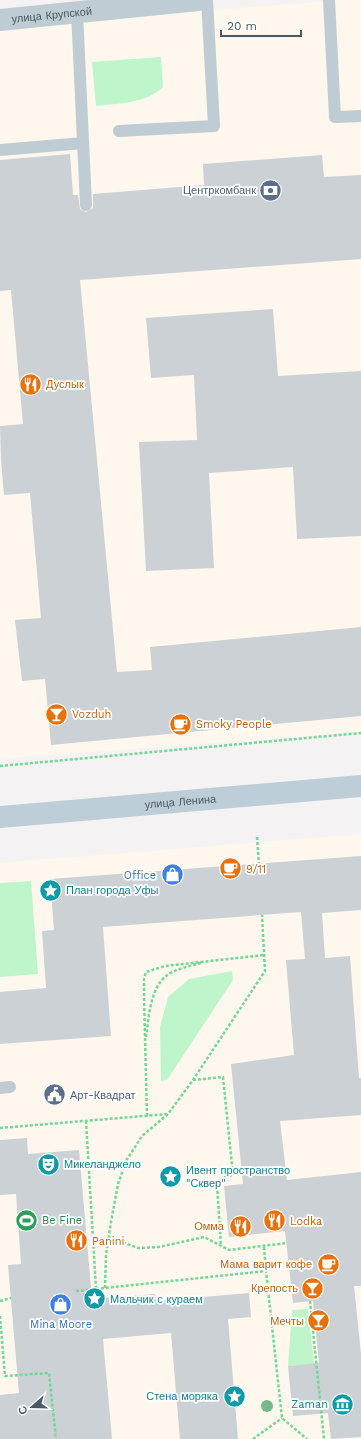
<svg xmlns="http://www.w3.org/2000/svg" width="361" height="1439" viewBox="0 0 361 1439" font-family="'Work Sans',sans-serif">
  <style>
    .commercial { fill: #fef7ed }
    .green { fill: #bef5cb }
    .building { fill: #cbd1d5 }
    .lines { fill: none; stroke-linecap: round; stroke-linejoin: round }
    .path { stroke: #71d896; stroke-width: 2.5; stroke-dasharray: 3 2; stroke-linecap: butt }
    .service { stroke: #bfccd3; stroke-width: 12 }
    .minor { stroke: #bfccd3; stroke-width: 22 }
    .secondary { stroke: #beced8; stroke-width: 22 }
    .tree { fill: #75b88c }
    .labels { text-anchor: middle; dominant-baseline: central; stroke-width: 3.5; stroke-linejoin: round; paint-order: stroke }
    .street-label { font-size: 11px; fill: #475a63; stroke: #fff }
    .service-label { font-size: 11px; fill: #4e5e75; stroke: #fff; text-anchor: end }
    .food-label { font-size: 11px; fill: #c56008; stroke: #fff; text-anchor: start }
    .shop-label { font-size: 11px; fill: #366cbe; stroke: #fff; text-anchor: end }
    .culture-label { font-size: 11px; fill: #0d838f; stroke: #fff; text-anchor: start }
    .leisure-label { font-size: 11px; fill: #27864d; stroke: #fff; text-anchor: start }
  </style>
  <rect width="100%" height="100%" fill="#f5f2f3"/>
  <path class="commercial" d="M344,0H361V732L0,759V26Z
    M361,834V1439H0V863Z"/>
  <path class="green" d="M161,57L163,87C145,104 119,103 96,106L92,62Z
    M31,881L38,974L0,977V883Z
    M232,971L233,980L167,1080L161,1081L160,1027L168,997L189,979Z
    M308,1309L314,1364L288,1366L292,1310Z"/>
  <path class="building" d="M70,154L73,195H78L80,209L86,212L93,208V194L204,185L203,164L322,155L324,177L361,175V259L80,280L117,672L152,670L150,647L361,627V716L51,745L45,679L22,681L15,620L41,618L30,493L4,495L1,460L0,426L23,424L11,290L0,291V160Z
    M273,309L278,376L361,371V536L297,539L293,467L209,473L214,568L146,571L139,442L197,440L194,375L151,378L146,318Z
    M361,856V910L322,913L325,958L350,956L359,1078H361V1115L280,1121L287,1180L361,1172V1286H354L361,1354V1437L331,1439L328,1413L293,1416L288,1366L319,1363L313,1301L293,1303L285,1231L229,1237L224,1186L243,1184L231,1064L294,1055L286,960L305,959L301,912L103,927L111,1036L0,1044V992L46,988L42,931L54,930L50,879Z
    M27,1138L28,1154L79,1150L92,1299L155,1294L156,1301L249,1293L251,1317L228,1319L238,1439H180L171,1333L103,1339L112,1439H0V1395L19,1393L8,1265L21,1264L16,1194L0,1195V1140Z"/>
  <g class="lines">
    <path class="path" d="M0,766L361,733
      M257,837L259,864
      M146,1037C149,1017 150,989 166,976C175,969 190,966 201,963
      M193,1080L223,1077L233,1175L223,1177L217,1184L221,1246
      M147,1116L144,996V979L146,972L165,966L264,955
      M86,1121L96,1289
      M0,1128L167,1114
      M109,1237L138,1248L159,1247L204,1237L229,1250L287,1243
      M264,1247L266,1271
      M105,1288L106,1255L111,1222L118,1184L126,1161L142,1136L168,1114L193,1080L265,971L262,915
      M76,1291L266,1271L282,1418L307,1439
      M0,1301L11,1298
      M310,1301L324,1439
      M0,1316L5,1376L49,1373L56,1439
      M253,1439L282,1418"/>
    <path class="service" d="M329,0L335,117L361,116
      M77,12L86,205
      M119,131L214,126L207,0
      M0,150L83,143
      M0,1088L10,1087"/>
    <path class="minor" id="s1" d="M0,20L198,0"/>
    <path class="secondary" id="s2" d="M0,817L361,786"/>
  </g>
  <circle class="tree" cx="267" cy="1406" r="6"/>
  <defs>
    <symbol id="bank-disc" viewBox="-11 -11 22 22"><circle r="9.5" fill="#5c6f8a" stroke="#fff"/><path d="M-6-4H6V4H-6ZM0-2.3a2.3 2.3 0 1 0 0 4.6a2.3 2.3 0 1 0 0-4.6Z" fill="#fff"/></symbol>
    <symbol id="restaurant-disc" viewBox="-11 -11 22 22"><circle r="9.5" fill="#e8710a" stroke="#fff"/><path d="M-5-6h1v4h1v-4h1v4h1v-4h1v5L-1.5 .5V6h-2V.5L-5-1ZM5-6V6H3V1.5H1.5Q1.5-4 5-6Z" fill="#fff"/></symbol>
    <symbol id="bar-disc" viewBox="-11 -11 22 22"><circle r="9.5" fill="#e8710a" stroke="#fff"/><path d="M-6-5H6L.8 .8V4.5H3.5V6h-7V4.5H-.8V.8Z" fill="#fff"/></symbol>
    <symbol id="cafe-disc" viewBox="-11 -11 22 22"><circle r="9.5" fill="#e8710a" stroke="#fff"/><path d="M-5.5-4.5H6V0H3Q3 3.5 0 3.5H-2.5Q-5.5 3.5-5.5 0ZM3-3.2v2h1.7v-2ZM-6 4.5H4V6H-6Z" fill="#fff"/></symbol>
    <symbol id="shop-disc" viewBox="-11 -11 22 22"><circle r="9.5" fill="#3f7fe0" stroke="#fff"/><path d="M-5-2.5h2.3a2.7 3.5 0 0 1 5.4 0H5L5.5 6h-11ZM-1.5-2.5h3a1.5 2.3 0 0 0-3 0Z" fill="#fff"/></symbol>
    <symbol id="sight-disc" viewBox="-11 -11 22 22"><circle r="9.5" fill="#0f9aa8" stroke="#fff"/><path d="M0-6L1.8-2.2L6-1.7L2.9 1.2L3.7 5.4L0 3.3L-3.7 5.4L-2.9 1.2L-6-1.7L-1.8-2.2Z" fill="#fff"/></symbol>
    <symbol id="civic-disc" viewBox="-11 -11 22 22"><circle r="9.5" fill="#5c6f8a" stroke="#fff"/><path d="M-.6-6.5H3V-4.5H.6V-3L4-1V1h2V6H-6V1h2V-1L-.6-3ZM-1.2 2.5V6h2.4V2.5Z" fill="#fff"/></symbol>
    <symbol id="theatre-disc" viewBox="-11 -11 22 22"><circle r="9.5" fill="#0f9aa8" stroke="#fff"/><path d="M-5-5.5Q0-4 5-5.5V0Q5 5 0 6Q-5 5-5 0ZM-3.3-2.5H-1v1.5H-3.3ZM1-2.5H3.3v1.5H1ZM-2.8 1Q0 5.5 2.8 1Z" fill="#fff"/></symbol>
    <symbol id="stadium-disc" viewBox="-11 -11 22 22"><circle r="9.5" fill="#2e9e5b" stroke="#fff"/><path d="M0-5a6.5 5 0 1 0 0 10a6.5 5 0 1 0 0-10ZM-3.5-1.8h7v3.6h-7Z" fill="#fff"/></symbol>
    <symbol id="museum-disc" viewBox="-11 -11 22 22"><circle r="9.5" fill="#0f9aa8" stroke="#fff"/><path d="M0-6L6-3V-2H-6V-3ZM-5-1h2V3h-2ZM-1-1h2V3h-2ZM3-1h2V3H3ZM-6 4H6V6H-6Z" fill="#fff"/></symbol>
  </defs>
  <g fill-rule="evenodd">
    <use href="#bank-disc" x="258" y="178" width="25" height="25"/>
    <use href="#restaurant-disc" x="18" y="372" width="25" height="25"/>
    <use href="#bar-disc" x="44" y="702" width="25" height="25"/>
    <use href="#cafe-disc" x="168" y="712" width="25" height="25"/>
    <use href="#cafe-disc" x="218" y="856" width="25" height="25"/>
    <use href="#shop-disc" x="160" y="862" width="25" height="25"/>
    <use href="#sight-disc" x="38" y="878" width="25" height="25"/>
    <use href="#civic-disc" x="42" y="1082" width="25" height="25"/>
    <use href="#theatre-disc" x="36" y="1152" width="25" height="25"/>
    <use href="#sight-disc" x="158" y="1164" width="25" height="25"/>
    <use href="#stadium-disc" x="14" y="1208" width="25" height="25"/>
    <use href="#restaurant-disc" x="262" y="1208" width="25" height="25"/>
    <use href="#restaurant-disc" x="228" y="1214" width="25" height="25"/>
    <use href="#restaurant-disc" x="64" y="1228" width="25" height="25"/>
    <use href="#cafe-disc" x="316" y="1252" width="25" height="25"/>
    <use href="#bar-disc" x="300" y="1276" width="25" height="25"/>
    <use href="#sight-disc" x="82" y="1286" width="25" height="25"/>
    <use href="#shop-disc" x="48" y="1292" width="25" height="25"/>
    <use href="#bar-disc" x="306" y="1308" width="25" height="25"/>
    <use href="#sight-disc" x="222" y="1384" width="25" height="25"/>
    <use href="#museum-disc" x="330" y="1392" width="25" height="25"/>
  </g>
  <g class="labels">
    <g class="street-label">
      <text stroke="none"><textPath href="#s1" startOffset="52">улица Крупской</textPath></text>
      <text stroke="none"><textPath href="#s2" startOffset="181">улица Ленина</textPath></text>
    </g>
    <g class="service-label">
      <text x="256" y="190">Центркомбанк</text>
      <text x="70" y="1095" text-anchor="start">Арт-Квадрат</text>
    </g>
    <g class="food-label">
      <text x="46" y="384">Дуслык</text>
      <text x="72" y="714">Vozduh</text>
      <text x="196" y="724">Smoky People</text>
      <text x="246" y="869">9/11</text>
      <text x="290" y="1221">Lodka</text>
      <text x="224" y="1226" text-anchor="end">Омма</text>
      <text x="92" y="1241">Panini</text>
      <text x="312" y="1264" text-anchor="end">Мама варит кофе</text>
      <text x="298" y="1288" text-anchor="end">Крепость</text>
      <text x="304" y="1321" text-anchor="end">Мечты</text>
    </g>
    <g class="shop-label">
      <text x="156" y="875">Office</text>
      <text x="61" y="1324" text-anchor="middle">Mina Moore</text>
    </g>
    <g class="culture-label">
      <text x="66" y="890">План города Уфы</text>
      <text x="64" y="1164">Микеланджело</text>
      <text x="186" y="1170">Ивент пространство<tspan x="186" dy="13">"Сквер"</tspan></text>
      <text x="110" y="1299">Мальчик с кураем</text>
      <text x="218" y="1396" text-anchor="end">Стена моряка</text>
      <text x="328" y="1404" text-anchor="end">Zaman</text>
    </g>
    <g class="leisure-label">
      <text x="42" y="1220">Be Fine</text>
    </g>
  </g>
  <g transform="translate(32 1407) rotate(250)" stroke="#ffffff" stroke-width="3" paint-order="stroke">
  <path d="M0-3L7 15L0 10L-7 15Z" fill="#475a63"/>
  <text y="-6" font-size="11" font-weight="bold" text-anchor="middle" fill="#475a63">С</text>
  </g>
  <path d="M221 30v6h80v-6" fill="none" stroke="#475a63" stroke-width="2"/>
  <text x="227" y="30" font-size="12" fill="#475a63" stroke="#ffffff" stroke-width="3" paint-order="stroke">20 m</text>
</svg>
